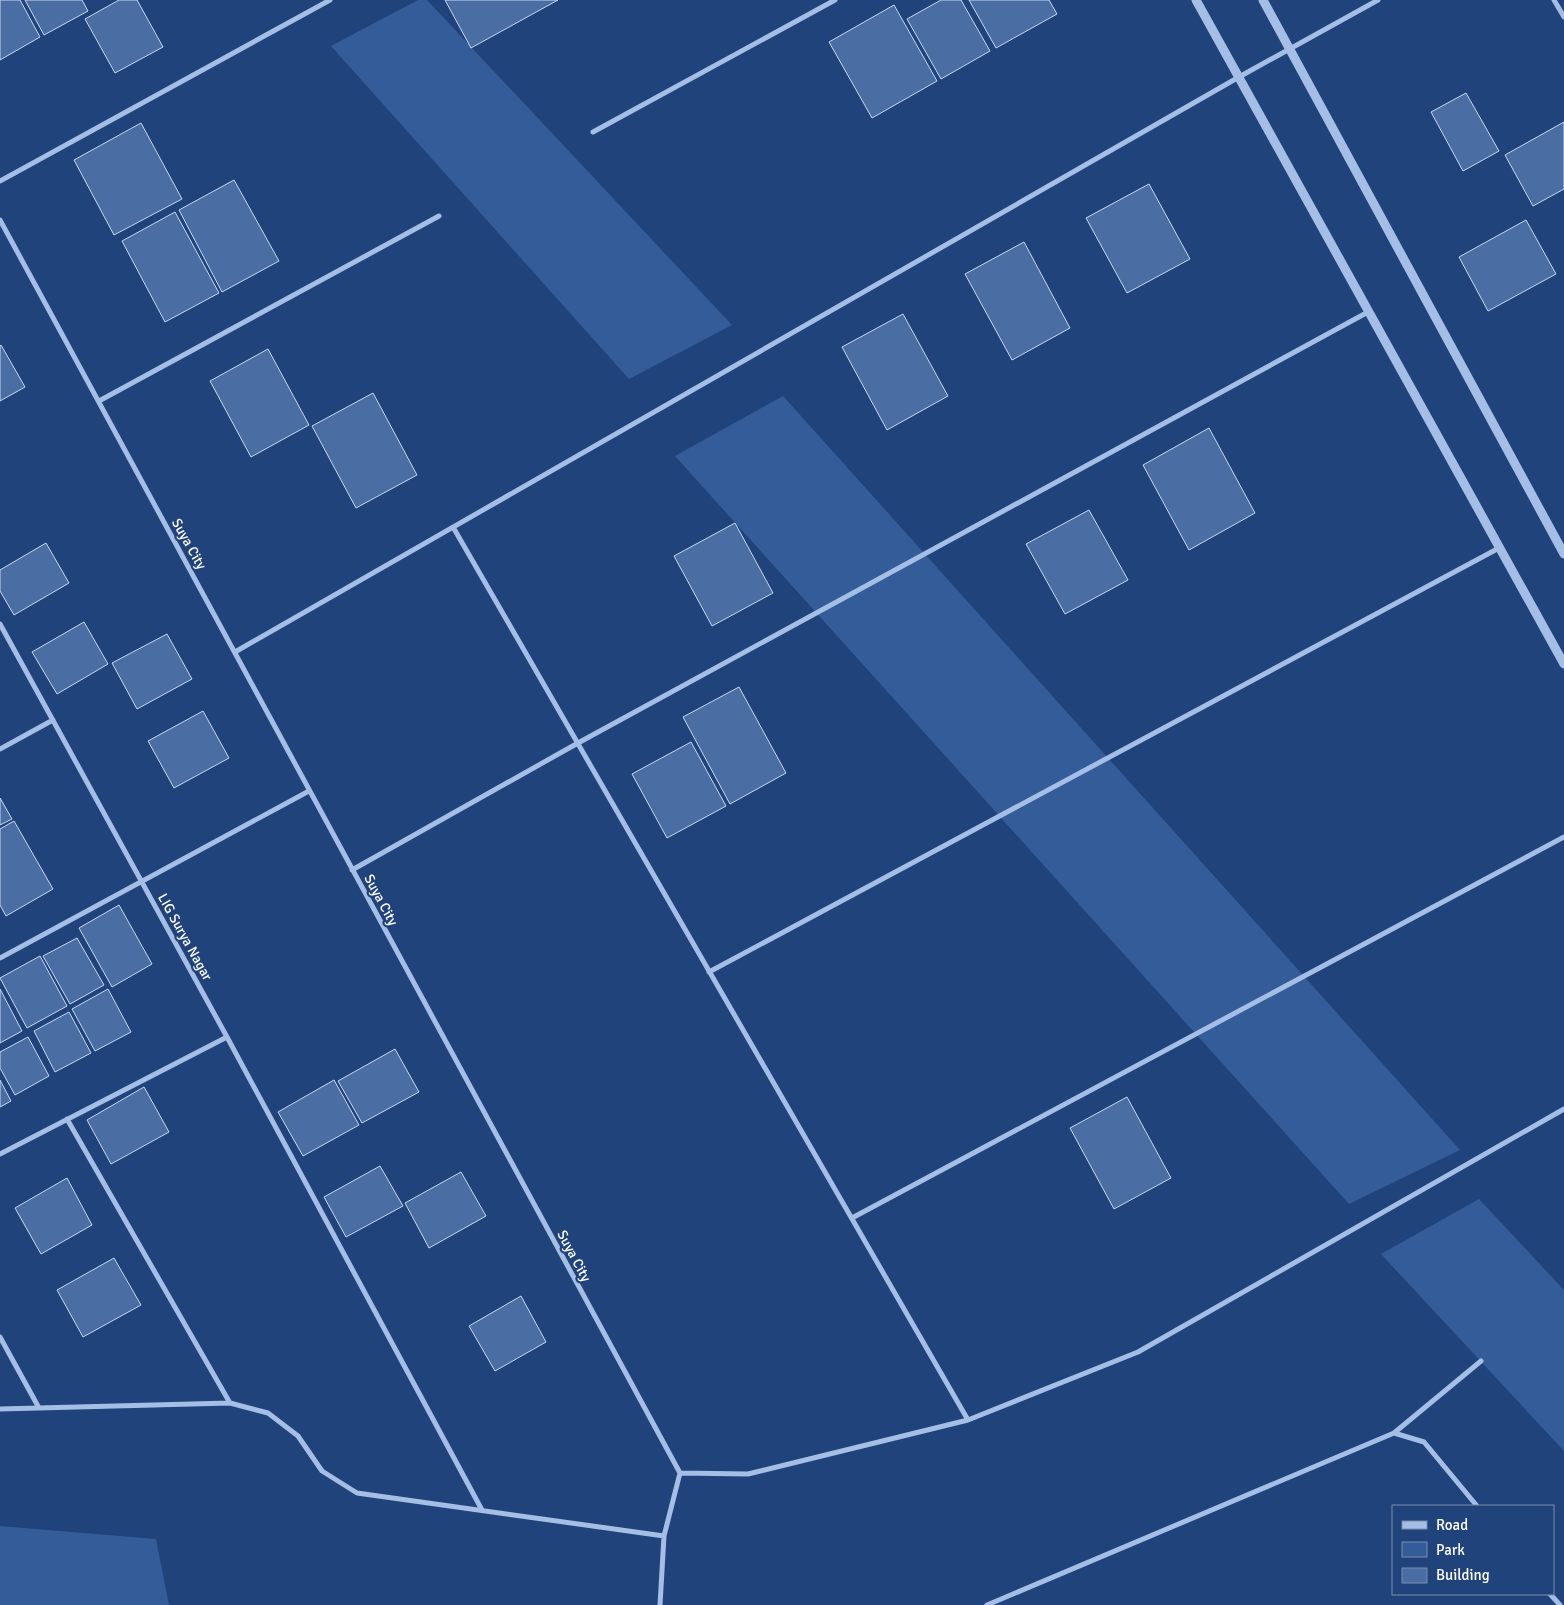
<svg xmlns="http://www.w3.org/2000/svg" width="1564" height="1605" viewBox="0 0 1564 1605" font-family="Signika,sans-serif">
  <style>
    .green { fill: #345c99 }
    .building { fill: #4a6da4; stroke: #c7d9f4 }
    .lines { fill: none; stroke-linecap: round; stroke-linejoin: round }
    .minor { stroke: #a4bee5; stroke-width: 5 }
    .tertiary { stroke: #a4bee5; stroke-width: 9 }
    .labels { text-anchor: middle; dominant-baseline: central; stroke-width: 4.5; stroke-linejoin: round; paint-order: stroke }
    .street-label { font-size: 14px; fill: #fff; stroke: #21437b }
  </style>
  <rect width="100%" height="100%" fill="#21437b"/>
  <path class="green" d="M418,0H427L732,325L629,379L331,46Z
    M783,396L1460,1150L1349,1204L675,456Z
    M1479,1199L1564,1290V1451L1381,1254Z
    M0,1526L156,1539L169,1605H0Z"/>
  <path class="building" d="M0,0H20L40,37L0,60Z
    M25,0H82L88,11L44,35Z
    M119,0H137L163,47L115,73L85,19Z
    M445,0H558L471,48Z
    M941,0H961L990,51L941,79L907,19Z
    M969,0H1049L1057,14L996,48Z
    M894,5L937,81L872,118L829,42Z
    M1466,93L1499,151L1463,171L1431,112Z
    M1564,122V189L1533,206L1505,155Z
    M141,123L182,199L114,235L74,160Z
    M234,180L279,261L222,292L179,210Z
    M1149,184L1190,259L1127,293L1086,218Z
    M175,212L219,293L165,322L122,241Z
    M1526,220L1556,274L1488,311L1459,257Z
    M1024,242L1070,328L1012,360L965,274Z
    M903,314L948,396L887,430L842,347Z
    M1,345L25,387L0,401V346Z
    M268,349L309,425L251,457L210,381Z
    M373,393L417,475L356,508L312,426Z
    M1209,428L1255,513L1189,550L1143,465Z
    M1089,510L1128,580L1065,614L1026,544Z
    M735,523L773,593L712,626L674,556Z
    M46,543L69,583L14,615L0,591V570Z
    M84,622L108,664L57,694L32,652Z
    M167,634L192,679L137,709L112,663Z
    M739,687L786,773L730,804L683,717Z
    M203,711L229,758L174,788L148,741Z
    M691,742L726,806L667,838L632,774Z
    M0,798L12,819L0,825Z
    M14,821L53,889L6,916L0,905V829Z
    M119,905L152,964L112,987L79,928Z
    M77,938L104,985L70,1004L43,956Z
    M40,956L67,1006L27,1028L0,978Z
    M0,989L22,1031L0,1043Z
    M108,989L131,1032L95,1051L72,1009Z
    M69,1012L91,1053L55,1072L34,1031Z
    M28,1037L49,1076L15,1095L0,1068V1052Z
    M395,1049L419,1092L362,1123L338,1081Z
    M0,1080L11,1101L0,1107Z
    M334,1080L359,1125L303,1156L278,1112Z
    M144,1087L169,1132L111,1164L87,1120Z
    M1127,1097L1171,1178L1114,1209L1070,1128Z
    M380,1166L403,1206L346,1237L324,1197Z
    M461,1172L486,1216L429,1248L405,1203Z
    M67,1178L92,1225L41,1254L15,1208Z
    M114,1258L141,1305L83,1337L57,1290Z
    M521,1296L546,1342L495,1371L469,1326Z"/>
  <g class="lines">
    <path class="minor" d="M1554,0L1564,17
      M593,132L835,0
      M0,181L330,0
      M0,220L680,1473L664,1536L660,1605
      M99,401L439,216
      M453,527L968,1420
      M0,624L227,1037L482,1510
      M235,652L1239,77L1378,0
      M0,749L53,720
      M352,870L578,743L1368,312
      M0,958L309,791
      M709,972L1499,548
      M67,1119L230,1403
      M0,1154L227,1037
      M852,1218L1564,837
      M0,1337L39,1408
      M0,1409L230,1403L268,1413L298,1436L322,1471L357,1493L664,1536
      M1394,1433L1424,1442L1477,1506
      M680,1473L748,1474L968,1420L1138,1352L1564,1109
      M1550,1594L1560,1605
      M987,1605L1394,1433L1481,1361"/>
    <path class="tertiary" d="M1196,0L1564,664
      M1263,0L1564,554"/>
  </g>
  <g class="labels">
    <g class="street-label">
      <text transform="translate(189 544) rotate(61)">Suya City</text>
      <text transform="translate(381 900) rotate(62)">Suya City</text>
      <text transform="translate(185 937) rotate(61)">LIG Surya Nagar</text>
      <text transform="translate(574 1256) rotate(62)">Suya City</text>
    </g>
  </g>
  <rect x="1392" y="1505" width="162" height="90" fill="#21437b" stroke="#7a8eb0"/>
  <rect x="1402" y="1521" width="25" height="8" fill="#a4bee5" stroke="#7a8eb0"/>
  <text x="1436" y="1530" font-size="15" fill="#ffffff">Road</text>
  <rect x="1402" y="1542" width="25" height="15" fill="#345c99" stroke="#7a8eb0"/>
  <text x="1436" y="1555" font-size="15" fill="#ffffff">Park</text>
  <rect x="1402" y="1568" width="25" height="15" fill="#4a6da4" stroke="#7a8eb0"/>
  <text x="1436" y="1580" font-size="15" fill="#ffffff">Building</text>
</svg>
